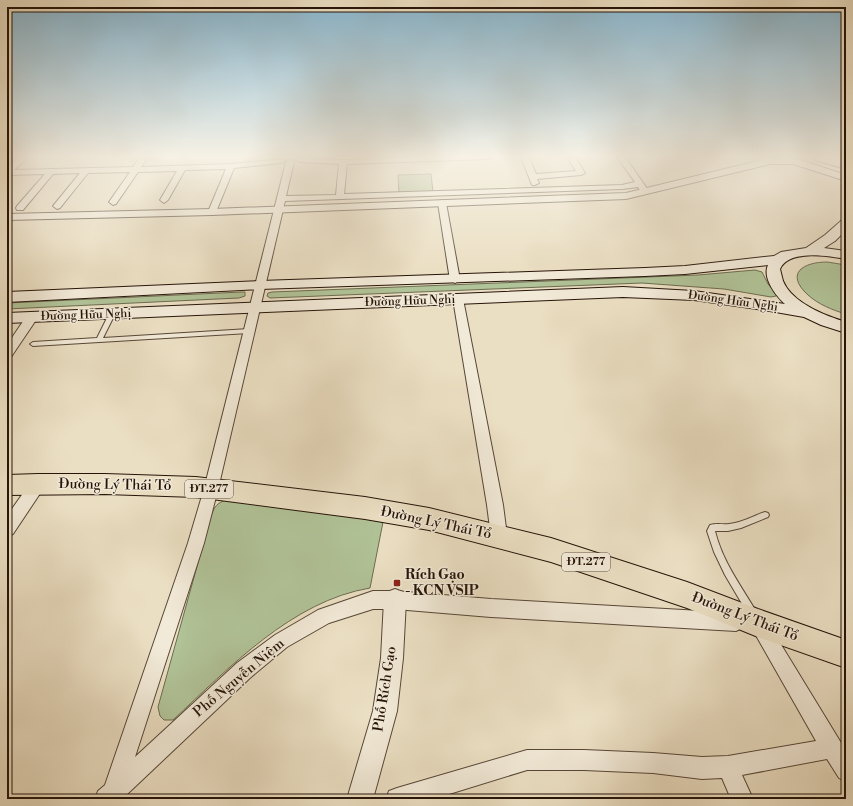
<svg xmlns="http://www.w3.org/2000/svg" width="853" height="806" viewBox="0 0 853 806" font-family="'Libre Bodoni',serif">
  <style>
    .green { fill: #b1c398; stroke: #6c6c50 }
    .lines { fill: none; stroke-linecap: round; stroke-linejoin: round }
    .service-casing { stroke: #574738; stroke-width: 2 }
    .minor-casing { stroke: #574738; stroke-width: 2 }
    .tertiary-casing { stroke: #574738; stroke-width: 2 }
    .secondary-casing { stroke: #261409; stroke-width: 2 }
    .primary-casing { stroke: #261409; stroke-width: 2 }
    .motorway-casing { stroke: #261409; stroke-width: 2 }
    .service { fill: #f2ead8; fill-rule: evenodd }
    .minor { fill: #f2ead8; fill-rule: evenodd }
    .tertiary { fill: #f2ead8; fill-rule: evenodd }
    .secondary { fill: #f2ead8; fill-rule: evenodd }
    .primary { fill: #ebdfc3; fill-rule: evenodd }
    .motorway { fill: #ebdfc3; fill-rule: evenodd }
    .poi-dot { fill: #8f2418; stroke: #f2ead8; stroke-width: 1.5 }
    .labels { text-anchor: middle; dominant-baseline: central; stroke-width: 3; stroke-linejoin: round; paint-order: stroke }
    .shield { fill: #f2ead8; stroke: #635447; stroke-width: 1 }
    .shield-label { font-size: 11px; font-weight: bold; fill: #261409 }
    .street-label { font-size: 12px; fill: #261409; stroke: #f2ead8 }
    .near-street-label { font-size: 14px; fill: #261409; stroke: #f2ead8 }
    .near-poi-label { font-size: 14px; font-weight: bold; fill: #261409; stroke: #f2ead8; text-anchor: start }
  </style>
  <rect width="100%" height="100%" fill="#ebdfc3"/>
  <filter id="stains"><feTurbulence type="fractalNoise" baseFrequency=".005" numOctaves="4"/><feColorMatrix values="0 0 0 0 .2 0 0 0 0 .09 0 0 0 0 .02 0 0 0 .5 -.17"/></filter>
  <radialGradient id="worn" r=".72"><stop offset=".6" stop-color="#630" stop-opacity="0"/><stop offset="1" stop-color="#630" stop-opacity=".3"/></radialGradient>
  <path class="green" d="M431,174L433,192L399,193L398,175Z
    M827,262L846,265V314C832,310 818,304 808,295C784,273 804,262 827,262Z
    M755,270L762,272L768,284L777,294L776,296L771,297L724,289L642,283L270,298L267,296L268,293L272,292L698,275Z
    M242,292H245V296L239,298L7,309V303Z
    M226,500L312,510L383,522L370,588C292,601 229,668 173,720H164L160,716L158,707L211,516C214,507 217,503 226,500Z"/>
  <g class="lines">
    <defs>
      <path id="service" d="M112,312L115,314L103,338L249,329L252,331L249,333L33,346L30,344L33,342L97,338L109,314Z
        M765,512L768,513L769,515L768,517L741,528L728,531H715C722,560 739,583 754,608L755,611L754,614L751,615L748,614L725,575L714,552L707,531L710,525C717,523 723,525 729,524C742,523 753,516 765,512Z"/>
      <path id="minor" d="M19,157H28L14,170L133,167L140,157H148L141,167L231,164L281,159L285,161L281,163L234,168L216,212L212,215L208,212L226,169L185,170L168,200L164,203L160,200L177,171L138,172L116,204L113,205L109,202L130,172L88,173L60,208L57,209L53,206L80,173L53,174L23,210H17L16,208L17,206L45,174L7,175V169Z
        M417,157H492L488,159L347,164L344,194L622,185L635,182L617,157H625L648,190L647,192H641L638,187L622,189L285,201L218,489L204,543L135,757L237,663L275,635L318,610L373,591H395L491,599L736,613L742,616L745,622L742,628L736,631L491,617L395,609H373L329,623L287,647L251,677L122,799H95L98,791L105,785L188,543L204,489L286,162L290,160L294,162L286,196L336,195L339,164L300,162L296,160L297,158L343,160Z
        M521,157H529L536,174L576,171L567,157H575L585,173L581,175L537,179L539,183L535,185H532Z
        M754,157H766L774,161L770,163Z
        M442,200L446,203L460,280L455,283L450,280L438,203Z
        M458,296L463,299L503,505L507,536L505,541L499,544L493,541L491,536L487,505L453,299Z
        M32,313L36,314L38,317L11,357L7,358V345L28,314Z
        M38,477L43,479L45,484L43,489L13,534L7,536V516L33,479Z
        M760,617L766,620L846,751V782L839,778L827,759L742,775L753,799H731L722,778L702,779L653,773L584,770H527L433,799H386L389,791L397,788L527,750H584L653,753L702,757L728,756L816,741L754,632L751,626L754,620Z"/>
      <path id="tertiary" d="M786,157L797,159L846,175V181L793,164H770L626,199L212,215L7,220V214L212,209L626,193L770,158Z
        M395,589L403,592L406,600L403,658L397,711L373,799H347L373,711L381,658L384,600L387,592Z"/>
      <path id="secondary" d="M846,219V230L835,241L824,248L846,251V259C828,256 789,249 780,269C781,273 782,277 783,281C792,303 826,316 846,322V333L821,325L804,317L764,310L694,300L623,297L7,323V313L623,287L694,291L785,304C776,296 762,278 768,265L685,274L645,276L260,289L7,302V292L260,281L645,268L685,266L774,256L781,252L806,248L825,235L842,220Z"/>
      <path id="primary" d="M38,474H105L196,477L365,497L429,508L551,538L687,582L758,609L846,640V668L758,637L687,608L551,562L429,530L365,519L196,497L105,494L7,495V475Z"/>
      <path id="motorway" d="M814,157H834L846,161V169L815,160Z"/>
    </defs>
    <use href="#service" class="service-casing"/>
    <use href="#minor" class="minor-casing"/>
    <use href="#tertiary" class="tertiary-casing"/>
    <use href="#secondary" class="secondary-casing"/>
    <use href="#primary" class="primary-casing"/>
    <use href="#motorway" class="motorway-casing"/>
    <use href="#service" class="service"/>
    <use href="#minor" class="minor"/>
    <use href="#tertiary" class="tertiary"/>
    <use href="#secondary" class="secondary"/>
    <use href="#primary" class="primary"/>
    <use href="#motorway" class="motorway"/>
  </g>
  <linearGradient id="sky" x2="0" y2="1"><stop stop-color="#88b8d2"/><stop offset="0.58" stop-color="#f6f1e4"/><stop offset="1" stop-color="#f6f1e4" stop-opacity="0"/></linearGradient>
  <rect width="853" height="270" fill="url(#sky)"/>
  <rect class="poi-dot" x="393" y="579" width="8" height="8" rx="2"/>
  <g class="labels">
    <g class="shield">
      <rect x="185" y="480" width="48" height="18" rx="3"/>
      <rect x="562" y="553" width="48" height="18" rx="3"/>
    </g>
    <g class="shield-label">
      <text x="209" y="489">ĐT.277</text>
      <text x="586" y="562">ĐT.277</text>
    </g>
    <g class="street-label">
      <text transform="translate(410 301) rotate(-2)">Đường Hữu Nghị</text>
      <text transform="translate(733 301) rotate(8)">Đường Hữu Nghị</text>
      <text transform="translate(86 315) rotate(-2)">Đường Hữu Nghị</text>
    </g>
    <g class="near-street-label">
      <text transform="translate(115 485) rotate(1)">Đường Lý Thái Tổ</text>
      <text transform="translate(436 523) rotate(12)">Đường Lý Thái Tổ</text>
      <text transform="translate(745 617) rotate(21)">Đường Lý Thái Tổ</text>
      <text transform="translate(239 678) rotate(-40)">Phố Nguyễn Niệm</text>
      <text transform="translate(385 689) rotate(-81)">Phố Rích Gạo</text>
    </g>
    <g class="near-poi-label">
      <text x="405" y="575">Rích Gạo<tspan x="405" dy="16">- KCN VSIP</tspan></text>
    </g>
  </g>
  <rect width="853" height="806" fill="none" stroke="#ebdfc3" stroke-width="24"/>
  <rect x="8" y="8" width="837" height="790" fill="none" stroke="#261409" stroke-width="2"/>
  <rect x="12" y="12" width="829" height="782" fill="none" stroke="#261409"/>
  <rect width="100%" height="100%" filter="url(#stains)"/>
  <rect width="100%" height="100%" fill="url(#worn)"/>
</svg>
